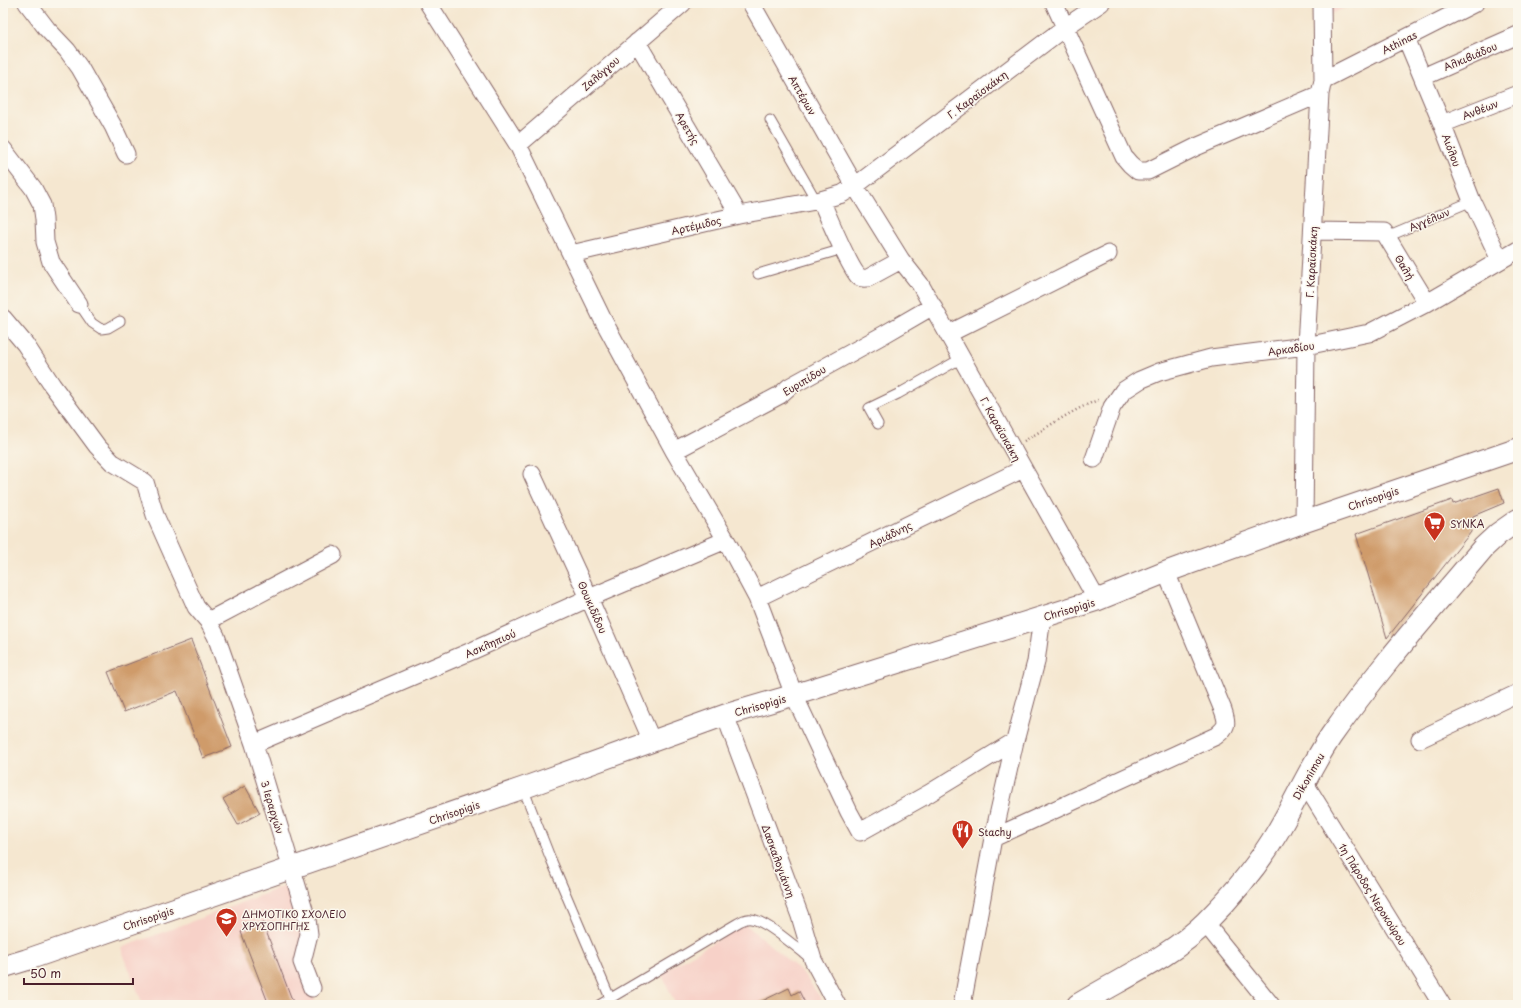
<svg xmlns="http://www.w3.org/2000/svg" width="1521" height="1008" viewBox="0 0 1521 1008" font-family="'Playpen Sans',sans-serif">
  <style>
    .built { fill: #f7d1c8 }
    .building { fill: #cf9b6a }
    .lines { fill: none; stroke-linecap: round; stroke-linejoin: round }
    .service-casing { stroke: #866565; stroke-width: 11 }
    .minor-casing { stroke: #866565; stroke-width: 19 }
    .tertiary-casing { stroke: #866565; stroke-width: 23 }
    .secondary-casing { stroke: #866565; stroke-width: 24 }
    .path { stroke: #866565; stroke-width: 2.5; stroke-dasharray: 1 3; stroke-linecap: butt }
    .service { stroke: #fff; stroke-width: 9 }
    .minor { stroke: #fff; stroke-width: 17 }
    .tertiary { stroke: #fff; stroke-width: 21 }
    .secondary { stroke: #fff; stroke-width: 22 }
    .labels { text-anchor: middle; dominant-baseline: central; stroke-width: 3; stroke-linejoin: round; paint-order: stroke }
    .street-label { font-size: 10px; fill: #4a1f2b; stroke: #fbf7ec }
    .poi-label { font-size: 10px; fill: #4a1f2b; stroke: #fbf7ec; text-anchor: start }
  </style>
  <rect width="100%" height="100%" fill="#fbf7ec"/>
  <filter id="ink" filterUnits="userSpaceOnUse"><feTurbulence type="fractalNoise" baseFrequency=".025" numOctaves="2"/><feDisplacementMap in="SourceGraphic" scale="8" xChannelSelector="R" yChannelSelector="G"/><feConvolveMatrix kernelMatrix="1 2 1 2 8 2 1 2 1" color-interpolation-filters="sRGB"/></filter>
  <filter id="wash" filterUnits="userSpaceOnUse"><feTurbulence type="fractalNoise" baseFrequency=".012" numOctaves="4" result="noise"/><feDisplacementMap in="SourceGraphic" scale="16" xChannelSelector="R" yChannelSelector="G"/><feGaussianBlur stdDeviation="0.9" result="paint"/><feColorMatrix in="noise" values="0 0 0 0 0 0 0 0 0 0 0 0 0 0 0 0 0 1.4 0 .05"/><feComposite in="paint" operator="in"/></filter>
  <g filter="url(#wash)">
    <rect width="100%" height="100%" fill="#f5e7d0"/>
    <path class="built" d="M1328,3H1357L1328,15Z
      M296,882L307,929L302,969L317,1005H143L121,948Z
      M745,924L802,972L826,1005H676L661,973Z"/>
    <g id="blocks">
      <path class="building" d="M1499,488L1504,503L1473,516L1471,532L1387,638L1356,534L1452,500L1453,504Z
        M191,640L232,747L203,758L177,691L124,712L108,672Z
        M245,786L260,813L238,825L223,799Z
        M263,923L294,1005H269L241,932Z
        M789,988L792,995L799,991L806,1005H754Z"/>
    </g>
  </g>
  <g filter="url(#ink)">
    <use href="#blocks" fill-opacity="0" stroke="#866565" stroke-width="1"/>
    <g class="lines">
      <defs>
        <path id="service" d="M770,120L817,202
          M1387,237L1472,201
          M758,274L843,249
          M79,304L92,323L101,329L108,328L120,321
          M878,424L869,408L898,394L962,358
          M523,788L550,857L610,998
          M599,1005L736,924C741,921 746,918 751,919C766,920 798,949 811,959"/>
        <path id="minor" d="M27,3L47,29L67,50L80,68L113,126L126,154
          M428,3L518,145L602,318L674,451L726,540L757,598L794,695L849,812L860,832L928,794L1015,741
          M751,3L855,186L901,260
          M1054,3L1124,157L1130,164L1138,171H1148L1196,147L1320,94
          M1406,38L1442,124L1472,201L1500,260
          M637,42L739,215
          M1423,77L1518,35
          M1323,80L1475,3
          M1442,124L1518,94
          M518,145L683,3
          M3,149L33,188L42,205L44,219L45,242L51,262L79,304
          M1313,231L1384,232L1427,303
          M571,254L739,215L821,200
          M3,318L25,344L52,385L97,446L112,462L145,482L155,515L196,607L208,621L216,636L254,744L307,919L309,934L302,962L312,988
          M948,334L1108,254
          M674,451L780,395L789,387L883,335L933,306
          M1094,459L1112,407L1123,391L1140,380L1159,372L1211,358L1306,346L1369,333L1427,303L1518,250
          M532,474L589,598L652,741
          M1304,522L1306,346L1320,94L1323,80L1322,3
          M757,598L1023,469
          M1097,600L920,284L901,260L868,278C865,278 862,279 859,277C850,269 827,214 821,200L842,194L855,186L1064,28L1101,3
          M208,621L333,555
          M725,715L800,916L813,960L837,1005
          M1420,739L1518,693
          M254,744L474,650L589,598L726,540
          M1304,782L1442,1005
          M993,838L1216,736C1227,727 1228,724 1223,710L1166,572
          M1205,923L1271,1005
          M962,1005L993,838L1015,741L1036,662L1042,617"/>
        <path id="tertiary" d="M3,967L26,960L523,788L725,715L794,695L1097,600L1166,572L1304,522L1518,449"/>
        <path id="secondary" d="M1078,1005C1120,979 1171,957 1206,922C1233,895 1259,864 1278,831C1296,800 1311,766 1331,736C1378,669 1432,609 1484,547L1498,534L1518,520"/>
      </defs>
      <use href="#service" class="service-casing"/>
      <use href="#minor" class="minor-casing"/>
      <use href="#tertiary" class="tertiary-casing"/>
      <use href="#secondary" class="secondary-casing"/>
      <path class="path" d="M1024,441C1048,427 1072,410 1098,400"/>
      <use href="#service" class="service"/>
      <use href="#minor" class="minor"/>
      <use href="#tertiary" class="tertiary"/>
      <use href="#secondary" class="secondary"/>
    </g>
  </g>
  <defs>
    <symbol id="supermarket-pin" viewBox="-11 -11 22 30"><path d="M0 17L-7.5 6A9.5 9.5 0 1 1 7.5 6Z" fill="#c8321e" stroke="#fbf7ec"/><path d="M-6-5.5h2.5l.6 2H6L4.5 2H-2.5L-4.4-4H-6ZM-1.5 3.2a1.3 1.3 0 1 0 .1 0ZM3 3.2a1.3 1.3 0 1 0 .1 0Z" fill="#fff"/></symbol>
    <symbol id="restaurant-pin" viewBox="-11 -11 22 30"><path d="M0 17L-7.5 6A9.5 9.5 0 1 1 7.5 6Z" fill="#c8321e" stroke="#fbf7ec"/><path d="M-5-6h1v4h1v-4h1v4h1v-4h1v5L-1.5 .5V6h-2V.5L-5-1ZM5-6V6H3V1.5H1.5Q1.5-4 5-6Z" fill="#fff"/></symbol>
    <symbol id="school-pin" viewBox="-11 -11 22 30"><path d="M0 17L-7.5 6A9.5 9.5 0 1 1 7.5 6Z" fill="#c8321e" stroke="#fbf7ec"/><path d="M0-5L7-2L0 1L-7-2ZM-4 1L0 2.5L4 1V4Q0 6-4 4Z" fill="#fff"/></symbol>
  </defs>
  <g fill-rule="evenodd">
    <use href="#supermarket-pin" x="1422" y="510" width="25" height="34"/>
    <use href="#restaurant-pin" x="950" y="818" width="25" height="34"/>
    <use href="#school-pin" x="214" y="906" width="25" height="34"/>
  </g>
  <g class="labels">
    <g class="street-label">
      <text transform="translate(1399 42) rotate(-27)">Athinas</text>
      <text transform="translate(1470 56) rotate(-23)">Αλκιβιάδου</text>
      <text transform="translate(600 73) rotate(-41)">Ζαλόγγου</text>
      <text transform="translate(977 94) rotate(-37)">Γ. Καραϊσκάκη</text>
      <text transform="translate(803 95) rotate(60)">Απτέρων</text>
      <text transform="translate(1480 109) rotate(-21)">Ανθέων</text>
      <text transform="translate(688 128) rotate(60)">Αρετής</text>
      <text transform="translate(1452 150) rotate(69)">Αιόλου</text>
      <text transform="translate(1429 219) rotate(-23)">Αγγέλων</text>
      <text transform="translate(696 225) rotate(-13)">Αρτέμιδος</text>
      <text transform="translate(1311 262) rotate(-87)">Γ. Καραϊσκάκη</text>
      <text transform="translate(1405 267) rotate(59)">Θαλή</text>
      <text transform="translate(1291 348) rotate(-8)">Αρκαδίου</text>
      <text transform="translate(804 380) rotate(-31)">Ευριπίδου</text>
      <text transform="translate(1001 429) rotate(61)">Γ. Καραϊσκάκη</text>
      <text transform="translate(1373 498) rotate(-19)">Chrisopigis</text>
      <text transform="translate(890 534) rotate(-26)">Αριάδνης</text>
      <text transform="translate(593 607) rotate(66)">Θουκιδίδου</text>
      <text transform="translate(1069 609) rotate(-17)">Chrisopigis</text>
      <text transform="translate(490 643) rotate(-24)">Ασκληπιού</text>
      <text transform="translate(760 705) rotate(-16)">Chrisopigis</text>
      <text transform="translate(1308 776) rotate(-60)">Dikonimou</text>
      <text transform="translate(273 807) rotate(73)">3 Ιεραρχών</text>
      <text transform="translate(454 812) rotate(-19)">Chrisopigis</text>
      <text transform="translate(779 861) rotate(70)">Δασκαλογιάννη</text>
      <text transform="translate(1373 894) rotate(58)">1η Πάροδος Νεροκούρου</text>
      <text transform="translate(148 918) rotate(-19)">Chrisopigis</text>
    </g>
    <g class="poi-label">
      <text x="1450" y="523">SYNKA</text>
      <text x="978" y="831">Stachy</text>
      <text x="242" y="913">ΔΗΜΟΤΙΚΟ ΣΧΟΛΕΙΟ<tspan x="242" dy="12">ΧΡΥΣΟΠΗΓΗΣ</tspan></text>
    </g>
  </g>
  <rect width="1521" height="1008" fill="none" stroke="#fbf7ec" stroke-width="16"/>
  <path d="M24 978v6h109v-6" fill="none" stroke="#4a1f2b" stroke-width="2"/>
  <text x="30" y="978" font-size="12" fill="#4a1f2b" stroke="#fbf7ec" stroke-width="3" paint-order="stroke">50 m</text>
</svg>
